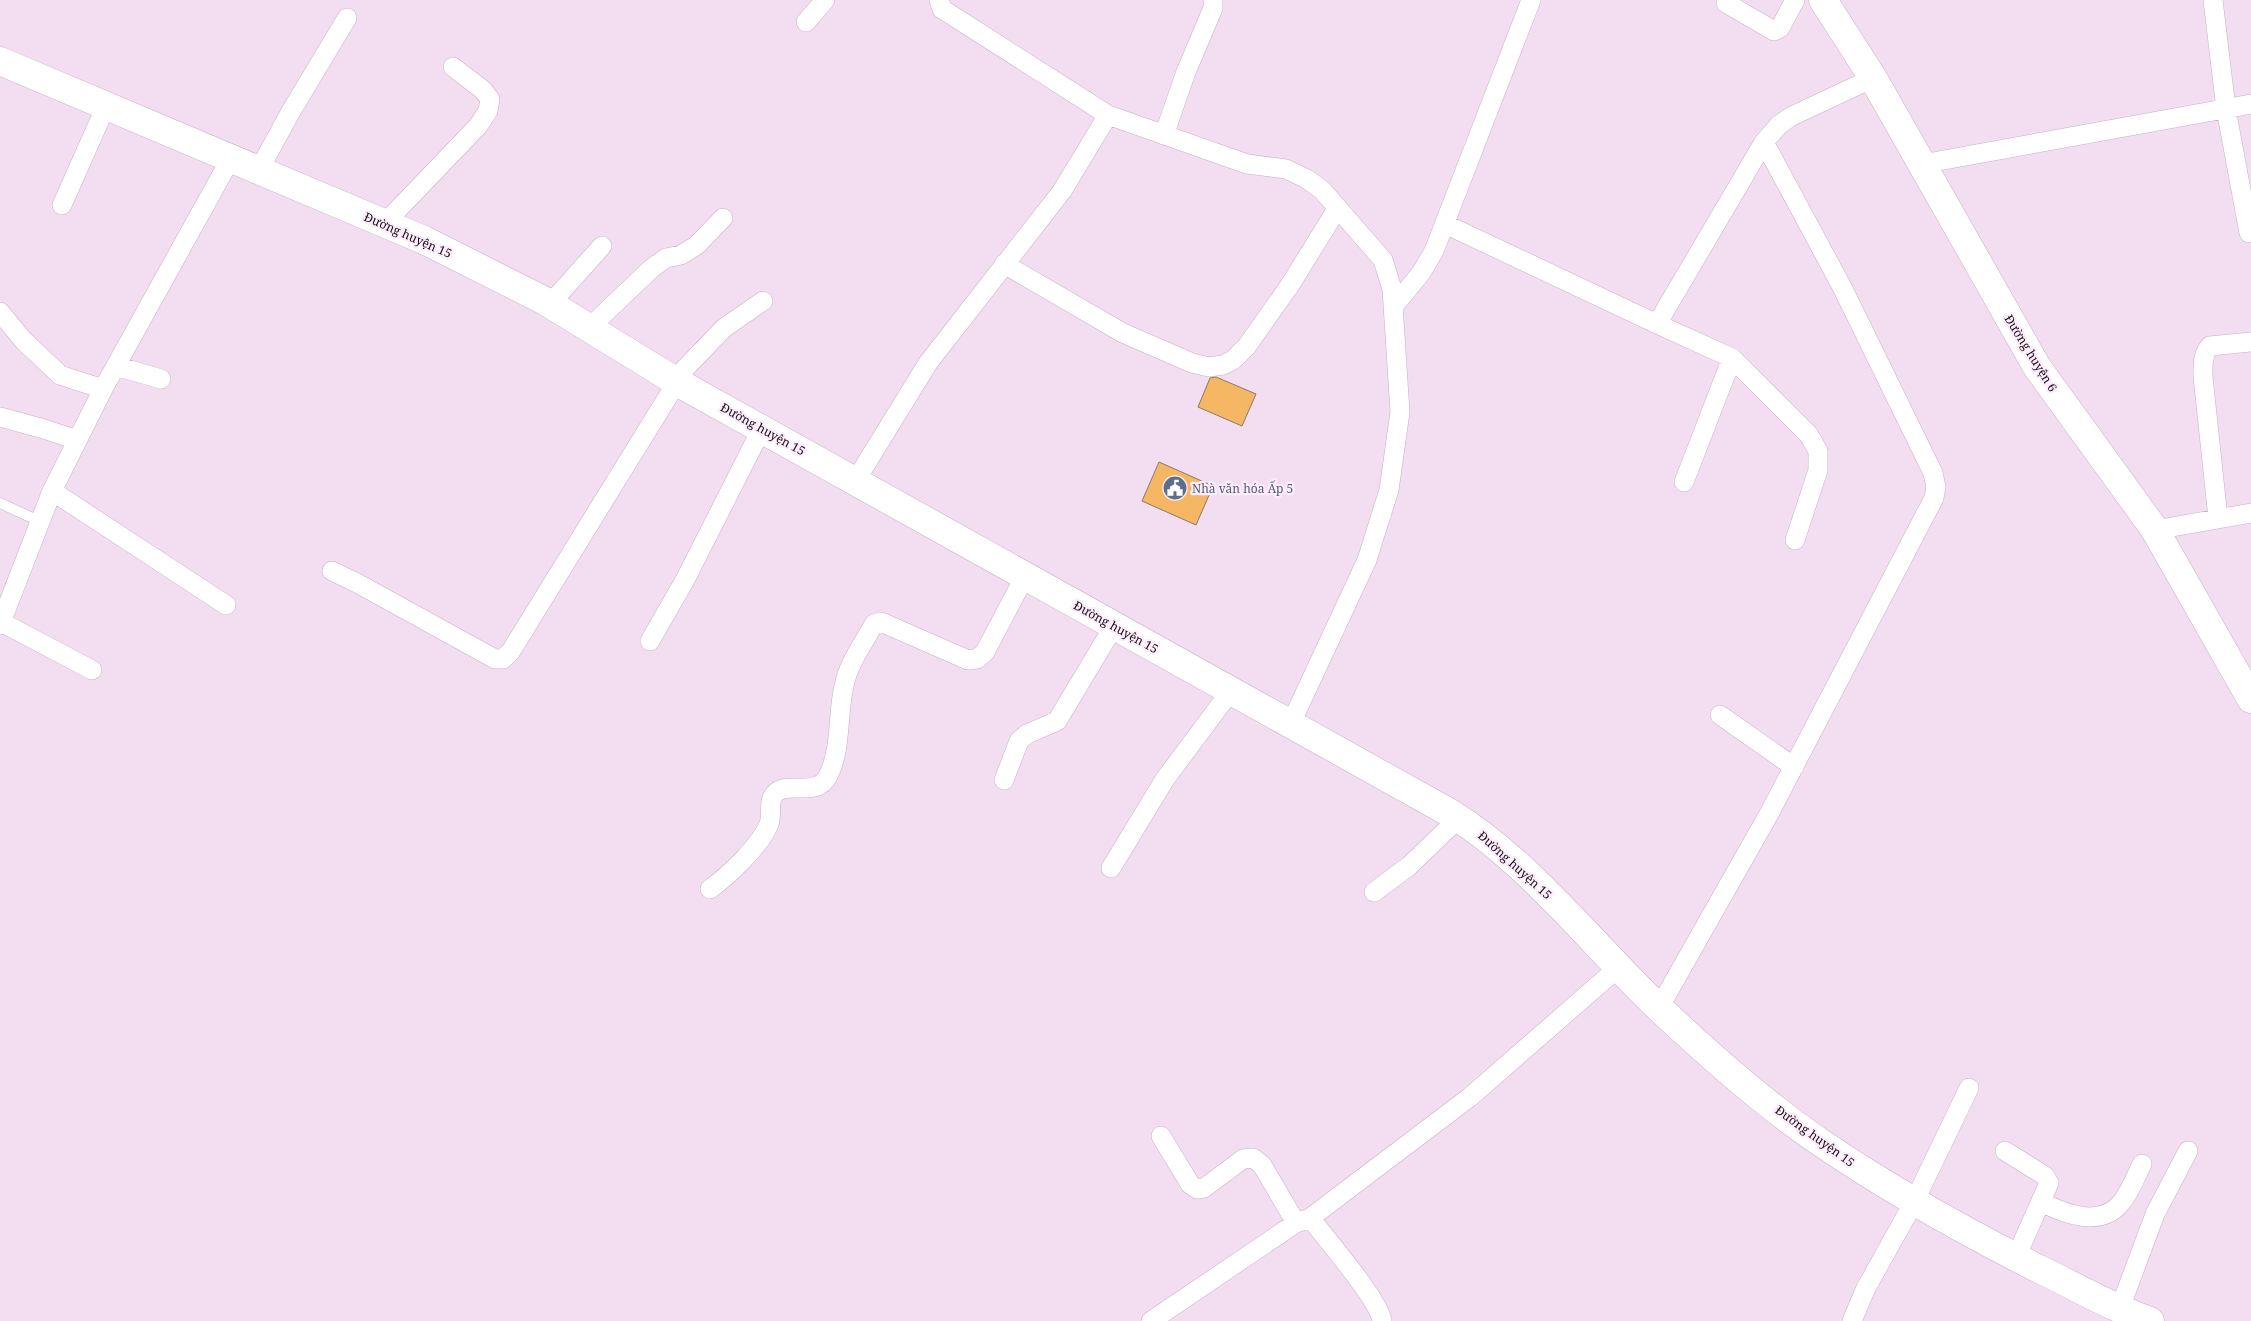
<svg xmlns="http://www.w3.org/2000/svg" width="2251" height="1321" viewBox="0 0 2251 1321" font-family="'Noto Serif',serif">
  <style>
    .building { fill: #f6b764; stroke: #8a7a66 }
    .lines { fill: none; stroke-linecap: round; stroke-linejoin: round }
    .lane-casing { stroke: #c6b1c4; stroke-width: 11 }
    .street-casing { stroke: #c6b1c4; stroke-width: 20 }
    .secondary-casing { stroke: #c6b1c4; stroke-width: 29 }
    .lane { stroke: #fff; stroke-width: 10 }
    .street { stroke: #fff; stroke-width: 19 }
    .secondary { stroke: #fff; stroke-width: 28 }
    .labels { text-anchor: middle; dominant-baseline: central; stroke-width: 4.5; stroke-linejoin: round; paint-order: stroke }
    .street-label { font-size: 12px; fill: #140e14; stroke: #fdecfb }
    .service-label { font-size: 12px; fill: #4e5e75; stroke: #fdecfb; text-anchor: start }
  </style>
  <rect width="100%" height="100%" fill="#f3ddf0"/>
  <path class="building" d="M1216,377L1256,394L1242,426L1198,407L1210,378Z
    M1159,462L1213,486L1196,525L1142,501Z"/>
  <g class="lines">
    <defs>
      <path id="lane" d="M0,503L39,521"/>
      <path id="street" d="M2213,0L2226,109L2249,233
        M1726,3L1774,31L1780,28L1795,0
        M806,22L825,0
        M1108,115L1247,164L1286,169L1307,179L1322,190L1383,260L1392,289L1400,412L1389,490L1367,560L1291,723
        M1164,135L1186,72L1213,8V0
        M1922,164L2251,104
        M259,170L290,113L347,18
        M62,205L106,106
        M384,224L478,126L488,111L490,99L483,90L453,67
        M1445,224L1657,324L1732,358L1809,435L1818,451V470L1795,540
        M1004,264L1123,333L1192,363L1209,367L1223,365L1233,360L1247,346L1290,285L1337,209
        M550,304L602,246
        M1393,307L1421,273L1434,251L1531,0
        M0,312L24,341L60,375L103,389
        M1657,324L1764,142
        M589,328L652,268L666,258L681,255L697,245L723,218
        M116,366L161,379
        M674,380L724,328L763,301
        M0,417L44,429L77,440
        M856,480L928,363L1062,191L1108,115L942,9L939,0
        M1684,482L1732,358
        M52,491L226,605
        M2218,518L2203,377C2203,366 2202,355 2210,346L2251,342
        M2155,530L2251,513
        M332,571L357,583L495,659H503L511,651L677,382
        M1,622L92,670
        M0,625L52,491L103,389L231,158
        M650,641L685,580L762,428
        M1720,715L1794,767
        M1004,780L1019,741L1027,734L1057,721L1114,626
        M1111,868L1165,779L1230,692
        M710,889C728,876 761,845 769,824C772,816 769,806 772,798C781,777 816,800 828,776C842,748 837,715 844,686C848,664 863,644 874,624L881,622L968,660L977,659L985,652L1025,576
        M1374,892L1409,866L1459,818
        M1659,1008L1770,812L1934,498L1936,487L1933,473L1842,287L1764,142L1779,125L1790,117L1873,78
        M1161,1136L1190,1184L1197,1189L1204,1188L1243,1159L1253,1158L1262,1165L1296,1223
        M2005,1151L2045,1176L2049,1183L2016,1257
        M2041,1202C2065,1214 2100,1228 2121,1203C2130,1192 2136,1176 2142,1164
        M1310,1218C1325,1237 1380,1301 1382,1321
        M2120,1308L2155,1214L2188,1151
        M1151,1321L1296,1223L1310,1218L1470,1097L1619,967
        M1852,1321L1866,1288L1914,1202L1969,1088"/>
      <path id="secondary" d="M1823,0L1873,78L2037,367L2155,530L2251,699
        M0,61L424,240L545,301L677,382L1452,814C1530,863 1593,945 1659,1008C1708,1054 1765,1105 1820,1142C1890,1190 1964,1231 2039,1269C2075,1286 2112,1308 2150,1321"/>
    </defs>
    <use href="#lane" class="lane-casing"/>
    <use href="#street" class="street-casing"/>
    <use href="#secondary" class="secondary-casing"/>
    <use href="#lane" class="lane"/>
    <use href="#street" class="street"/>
    <use href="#secondary" class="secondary"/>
  </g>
  <defs>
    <symbol id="civic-disc" viewBox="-11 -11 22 22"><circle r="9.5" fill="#5c6f8a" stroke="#fdecfb"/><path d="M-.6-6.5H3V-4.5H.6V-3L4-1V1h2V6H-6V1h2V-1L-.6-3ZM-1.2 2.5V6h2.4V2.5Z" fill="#fff"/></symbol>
  </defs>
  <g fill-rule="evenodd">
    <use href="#civic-disc" x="1161" y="474" width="28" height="28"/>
  </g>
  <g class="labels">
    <g class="street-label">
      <text transform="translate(408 235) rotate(24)">Đường huyện 15</text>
      <text transform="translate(2031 353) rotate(58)">Đường huyện 6</text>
      <text transform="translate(763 429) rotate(29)">Đường huyện 15</text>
      <text transform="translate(1116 627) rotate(29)">Đường huyện 15</text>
      <text transform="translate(1515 865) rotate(42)">Đường huyện 15</text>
      <text transform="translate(1815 1136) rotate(36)">Đường huyện 15</text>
    </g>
    <g class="service-label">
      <text x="1192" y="488">Nhà văn hóa Ấp 5</text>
    </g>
  </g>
</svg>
